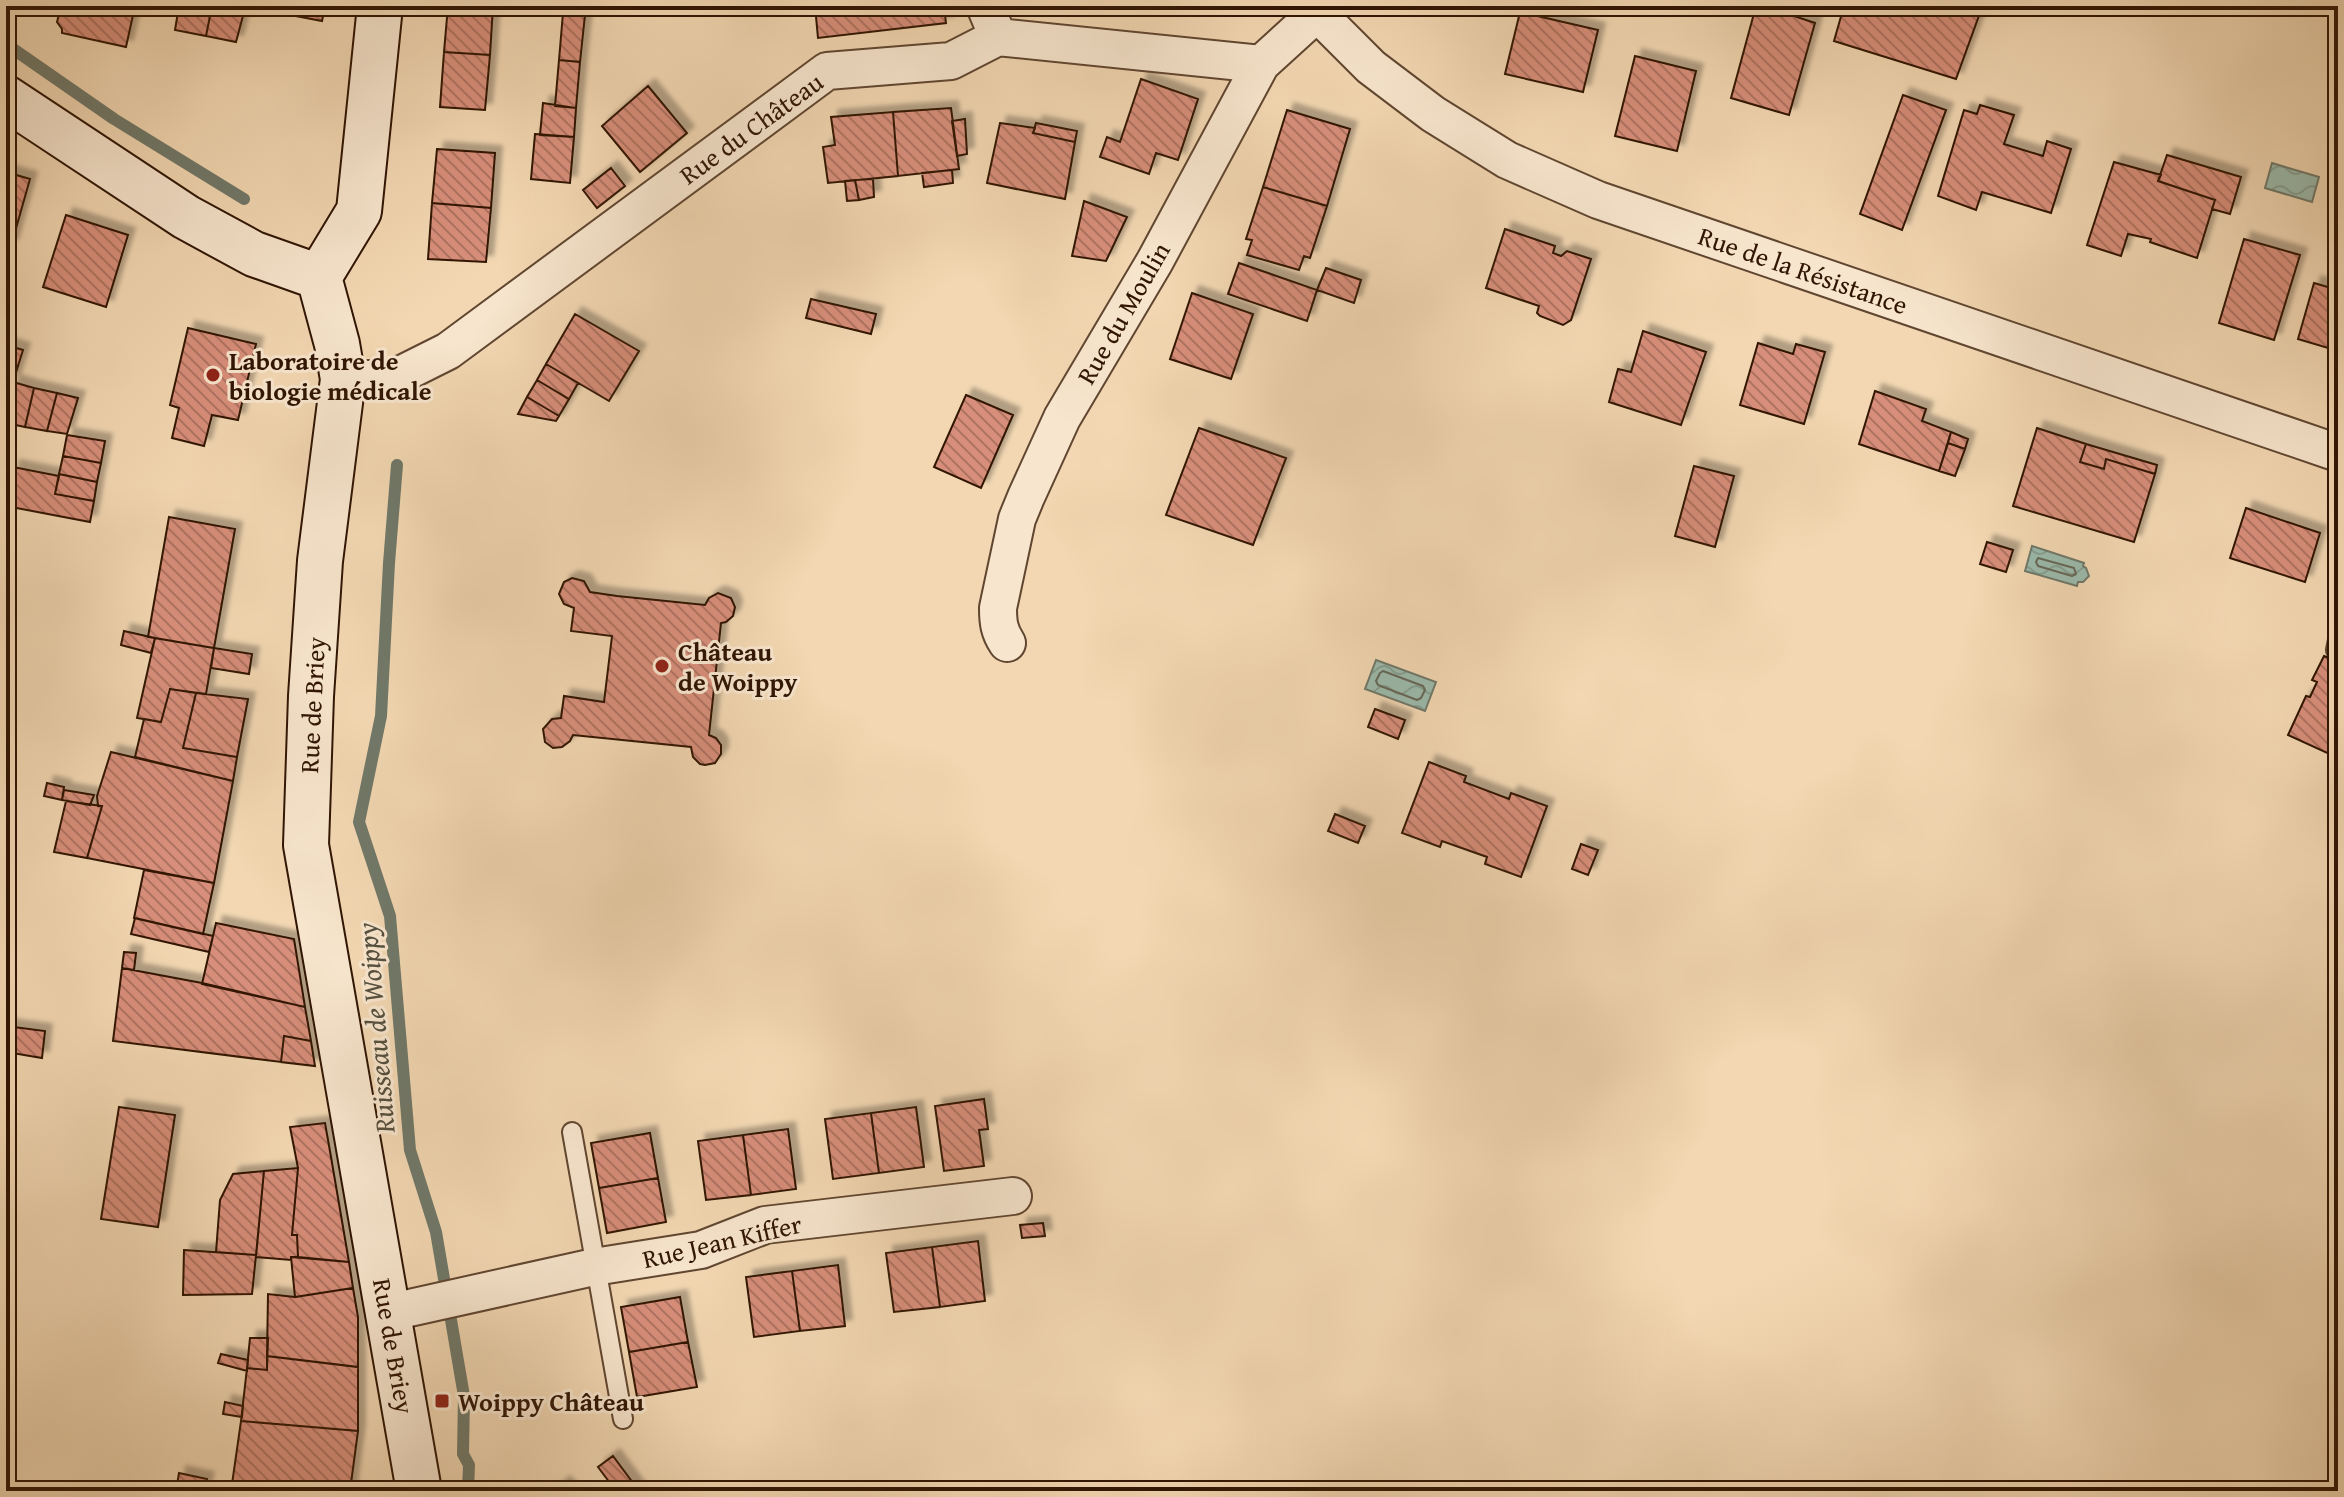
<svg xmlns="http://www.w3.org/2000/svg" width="2344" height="1497" viewBox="0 0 2344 1497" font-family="'Gentium Book Plus',serif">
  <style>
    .water { fill: url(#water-waves); stroke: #707869; stroke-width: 2 }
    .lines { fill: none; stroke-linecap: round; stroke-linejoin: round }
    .shore { stroke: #666858; stroke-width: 2 }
    .stream { stroke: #707869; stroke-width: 12 }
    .building { fill: url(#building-back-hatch); stroke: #301504; stroke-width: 2; filter: url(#shadow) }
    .lane-casing { stroke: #604630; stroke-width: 22 }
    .street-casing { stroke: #604630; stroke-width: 40 }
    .secondary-casing { stroke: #301504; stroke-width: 48 }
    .lane { stroke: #f7e5cd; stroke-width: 18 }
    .street { stroke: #f7e5cd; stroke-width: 36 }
    .secondary { stroke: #f7e5cd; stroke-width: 44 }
    .poi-dot { fill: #8f2418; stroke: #f7e5cd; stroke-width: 3 }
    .labels { text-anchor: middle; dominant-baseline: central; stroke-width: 6; stroke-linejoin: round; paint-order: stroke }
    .street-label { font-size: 26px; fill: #301504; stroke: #f7e5cd }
    .poi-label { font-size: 26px; font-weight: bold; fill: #301504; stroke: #f7e5cd; text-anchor: start }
    .water-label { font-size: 28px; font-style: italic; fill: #554f3f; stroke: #f7e5cd }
  </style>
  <defs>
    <pattern id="water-waves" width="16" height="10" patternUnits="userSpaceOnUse" patternTransform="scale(2)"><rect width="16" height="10" fill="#9bbaac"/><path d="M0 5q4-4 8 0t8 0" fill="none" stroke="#869f92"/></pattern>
    <pattern id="building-back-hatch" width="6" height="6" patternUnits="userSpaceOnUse" patternTransform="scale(2)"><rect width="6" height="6" fill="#d78e7a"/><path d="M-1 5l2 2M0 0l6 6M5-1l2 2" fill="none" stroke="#af7362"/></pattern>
    <filter id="shadow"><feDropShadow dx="7" dy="-7" stdDeviation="2" flood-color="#0004"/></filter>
  </defs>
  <rect width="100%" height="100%" fill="#f2d7b2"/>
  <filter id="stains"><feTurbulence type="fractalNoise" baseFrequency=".0025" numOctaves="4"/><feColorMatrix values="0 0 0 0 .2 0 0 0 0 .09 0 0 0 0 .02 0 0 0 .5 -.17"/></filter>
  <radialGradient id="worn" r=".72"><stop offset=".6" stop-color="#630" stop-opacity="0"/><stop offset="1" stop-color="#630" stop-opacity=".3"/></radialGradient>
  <path class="water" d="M2272,163L2319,177L2312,202L2265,188Z
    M2032,546L2084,563L2083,566L2086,568L2089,576L2083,582H2078L2077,586L2025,571Z
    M1376,660L1436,682L1425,711L1365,689Z"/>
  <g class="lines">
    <path class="shore" d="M2038,558L2074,568L2076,574L2072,576L2038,566L2036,562Z
      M1383,671L1423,686L1425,690L1421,698L1417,700L1378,685L1376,681L1380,673Z"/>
    <path class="stream" d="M6,44L114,119L244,199
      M397,465L389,563L381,716L359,822L390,916L410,1150L436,1232L464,1396L463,1454L469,1465L468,1491"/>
  </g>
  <path class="building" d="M65,6H135L126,47L62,33V29L57,22L60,10Z
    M179,6H212L206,36L175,30Z
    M212,6L244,12L236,42L206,36Z
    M286,6H325L322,21L285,14Z
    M448,6H493L490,55L444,52Z
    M815,6H944L946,23L818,38Z
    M1176,6H1233V8L1176,12Z
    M1756,6H1764L1815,23L1789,115L1731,98Z
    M1844,6H1970L1981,10L1956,79L1834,41Z
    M1520,12L1598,30L1583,92L1505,74Z
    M563,13L585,15L580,62L559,60Z
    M444,52L490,55L485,110L440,107Z
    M1635,56L1696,71L1677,151L1615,136Z
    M559,60L580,62L576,108L555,106Z
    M1141,79L1198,99L1178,160L1156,153L1149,174L1100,157L1107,137L1120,142Z
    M648,86L687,133L640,172L602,126Z
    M1903,95L1946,110L1902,230L1860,214Z
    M543,103L576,108L574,137L540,135Z
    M1980,105L2014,115L2004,144L2043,156L2047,141L2071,149L2051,213L1982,192L1976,210L1938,196L1964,110L1977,114Z
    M951,108L959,169L898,176L893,112Z
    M1287,110L1350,129L1327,206L1263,187Z
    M893,112L898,176L828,183L823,147L835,145L831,117Z
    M965,119L967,154L957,156L952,121Z
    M1000,123L1035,128L1033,133L1075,142L1065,199L987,183Z
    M1036,123L1077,131L1075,142L1033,133Z
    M535,134L574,137L570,183L531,179Z
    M437,149L495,153L491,208L432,203Z
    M2167,155L2241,177L2230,214L2212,209L2215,200L2158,181Z
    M2114,162L2161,175L2158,181L2215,200L2197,258L2150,242L2151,239L2128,234L2121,256L2087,245Z
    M611,168L625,186L597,208L583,190Z
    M952,170L953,183L924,187L922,173Z
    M6,172L30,179L11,246L6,245Z
    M873,179L874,197L859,200L855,180Z
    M855,180L859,200L847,201L845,181Z
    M1263,187L1327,206L1310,258L1304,256L1299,270L1247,255L1252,240L1246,239Z
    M1084,201L1127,217L1106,261L1072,256Z
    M432,203L491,208L486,262L428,259Z
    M66,215L128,235L106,307L43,287Z
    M1505,229L1555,246L1553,253L1561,256L1567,251L1591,259L1571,320L1563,325L1540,316L1537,313L1539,306L1486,288Z
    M2244,239L2300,255L2274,340L2219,323Z
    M1239,263L1317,290L1307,321L1228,294Z
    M1326,268L1361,280L1354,303L1317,290Z
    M2314,283L2338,290V351L2298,339Z
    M1192,293L1253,314L1231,379L1170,359Z
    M811,299L876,314L871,334L806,318Z
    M575,314L639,351L609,401L546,364Z
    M188,328L256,344L238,420L212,415L204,446L172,438L179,408L170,405Z
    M1643,331L1706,352L1681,425L1609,402L1618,369L1631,372Z
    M1758,343L1793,354L1796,344L1825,352L1804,424L1740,405Z
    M6,345L23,350L13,382L6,380Z
    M546,364L578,383L569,399L537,380Z
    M537,380L569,399L559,416L527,397Z
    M13,382L34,388L25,427L6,423V404Z
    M34,388L57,393L47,431L25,427Z
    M1875,391L1926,409L1922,421L1951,432L1939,471L1859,444Z
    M57,393L78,398L67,434L47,431Z
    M966,395L1013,415L981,488L934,467Z
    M527,397L559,416L556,421L518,414Z
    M1199,428L1286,458L1253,545L1166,515Z
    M2037,428L2086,444L2080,462L2104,469L2106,459L2155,474L2134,542L2013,506Z
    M1951,432L1968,439L1965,449L1948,443Z
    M67,435L105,441L101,463L63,456Z
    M1948,443L1965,449L1955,476L1939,471Z
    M2086,444L2157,465L2155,474L2106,459L2104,469L2080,462Z
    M63,456L101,463L97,482L59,474Z
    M1694,466L1734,476L1715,547L1675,536Z
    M13,467L59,476L55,494L94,501L90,522L6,506Z
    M59,474L97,482L94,501L55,494Z
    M2246,508L2320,533L2305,582L2230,558Z
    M169,517L235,529L214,648L148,637Z
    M1987,542L2013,550L2006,572L1980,564Z
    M572,578L584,581L590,592L617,596L705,605L709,598L718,593L731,598L735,607L733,616L726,622L721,623L709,735L716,738L721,745V754L715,763L705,765L700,764L693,757L691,747L573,735L570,741L562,747L553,748L545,742L543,729L552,719L561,718L564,696L604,702L612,636L571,631L574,608L564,604L559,594L564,582Z
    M124,631L155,638L151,653L121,645Z
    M155,638L214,648L206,694L170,689L161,722L137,718Z
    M214,648L252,654L249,674L211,668Z
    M2324,656L2338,662V753L2336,757L2288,735L2306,696L2310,697L2317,682L2312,680Z
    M170,689L196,693L183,748L237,757L233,781L135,757L144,719L161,722Z
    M196,693L248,699L237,757L183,748Z
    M1375,709L1405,720L1398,739L1368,727Z
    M111,752L233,781L214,883L87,858L102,806H98L97,796Z
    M1429,762L1466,776L1464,782L1509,799L1511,793L1547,806L1521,877L1485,864L1487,857L1442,841L1440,847L1402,833Z
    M47,783L64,787L62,800L44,796Z
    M64,790L94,795L90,805L62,800Z
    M66,801L102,806L87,858L54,852Z
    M1335,814L1365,826L1358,843L1328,831Z
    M1581,844L1598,850L1588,875L1572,869Z
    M144,870L214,883L203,934L134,918Z
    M135,918L213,936L209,952L131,934Z
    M216,923L294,939L305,1007L202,984Z
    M124,952L136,953L134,970L122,968Z
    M122,968L202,983L305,1007L311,1041L284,1036L281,1062L113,1041Z
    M6,1026L45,1031L42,1058L6,1052Z
    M284,1036L311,1041L315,1066L281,1062Z
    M984,1099L988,1129L979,1130L984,1166L944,1171L935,1106Z
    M119,1107L175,1115L158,1227L101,1219Z
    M916,1107L924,1167L879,1173L871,1113Z
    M871,1113L879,1173L833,1179L825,1119Z
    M325,1123L331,1157L349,1262L298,1257L297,1235H292L298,1168L290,1127Z
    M788,1129L796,1189L751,1195L743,1135Z
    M650,1133L658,1178L599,1188L591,1143Z
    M743,1135L751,1195L706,1200L698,1141Z
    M298,1168L292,1235H297L298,1257H291V1260L256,1257L264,1171Z
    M264,1171L256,1255L216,1252L220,1200L233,1174Z
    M658,1178L666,1222L607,1233L599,1188Z
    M1043,1223L1045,1236L1022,1238L1020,1225Z
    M978,1241L985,1301L940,1307L932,1247Z
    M932,1247L940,1307L894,1312L886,1253Z
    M184,1250L256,1255L252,1294L183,1295Z
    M291,1257L349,1262L353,1288L295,1297Z
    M838,1265L845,1326L800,1331L792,1271Z
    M792,1271L800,1331L754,1337L746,1277Z
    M353,1288L358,1317V1367L267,1356L268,1294L295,1297Z
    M680,1297L688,1342L629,1352L621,1307Z
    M250,1338H268L267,1370L247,1368Z
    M688,1342L697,1387L637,1397L629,1352Z
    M221,1354L248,1360L247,1371L218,1363Z
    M267,1356L358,1367V1431L241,1421L247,1368L267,1370Z
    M225,1402L243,1406L242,1417L223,1414Z
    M241,1421L358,1431L350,1491H231Z
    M613,1456L639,1491H616L598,1467Z
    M179,1473L207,1479L204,1491H176Z
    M563,1483L571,1491H554Z"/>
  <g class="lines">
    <defs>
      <path id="lane" d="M2336,650L2338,640
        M572,1132L623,1419"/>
      <path id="street" d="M985,6L998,37
        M1313,6L1317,13L1371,67L1433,114L1507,160L1598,200L2338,453
        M343,379H392L448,351L827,71L951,61L998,37L1261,64
        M1007,643C999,631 998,622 998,608L1017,519L1026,497L1062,418L1155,261L1261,64L1317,13
        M387,1313L594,1267L701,1250L765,1225L1013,1196"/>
      <path id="secondary" d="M6,98L186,217L254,254L319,277
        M319,277L337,344L343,379L320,561L311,696L306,845L419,1491
        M319,277L359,211L380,6"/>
    </defs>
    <use href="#lane" class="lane-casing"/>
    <use href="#street" class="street-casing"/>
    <use href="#secondary" class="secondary-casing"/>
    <use href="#lane" class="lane"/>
    <use href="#street" class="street"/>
    <use href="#secondary" class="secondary"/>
  </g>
  <g class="poi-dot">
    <circle cx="213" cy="375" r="8"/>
    <circle cx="662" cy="666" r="8"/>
    <rect x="434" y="1393" width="16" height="16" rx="4"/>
  </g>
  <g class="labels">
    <g class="street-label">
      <text transform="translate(751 128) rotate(-36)">Rue du Château</text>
      <text transform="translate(1803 270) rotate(19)">Rue de la Résistance</text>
      <text transform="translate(1123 313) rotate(-60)">Rue du Moulin</text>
      <text transform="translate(312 705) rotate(-87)">Rue de Briey</text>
      <text transform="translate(722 1241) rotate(-13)">Rue Jean Kiffer</text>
      <text transform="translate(394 1346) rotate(80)">Rue de Briey</text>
    </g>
    <g class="poi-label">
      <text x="229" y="360">Laboratoire de<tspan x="229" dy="30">biologie médicale</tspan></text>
      <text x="678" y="651">Château<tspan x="678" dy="30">de Woippy</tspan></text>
      <text x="458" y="1401">Woippy Château</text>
    </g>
    <g class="water-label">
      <text transform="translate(375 1028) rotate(-95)">Ruisseau de Woippy</text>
    </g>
  </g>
  <rect width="2344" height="1497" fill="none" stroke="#f2d7b2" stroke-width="32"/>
  <rect x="8" y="8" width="2328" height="1481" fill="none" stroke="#301504" stroke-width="4"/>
  <rect x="16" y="16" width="2312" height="1465" fill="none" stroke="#301504" stroke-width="2"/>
  <rect width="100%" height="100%" filter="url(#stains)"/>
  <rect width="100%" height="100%" fill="url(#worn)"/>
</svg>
